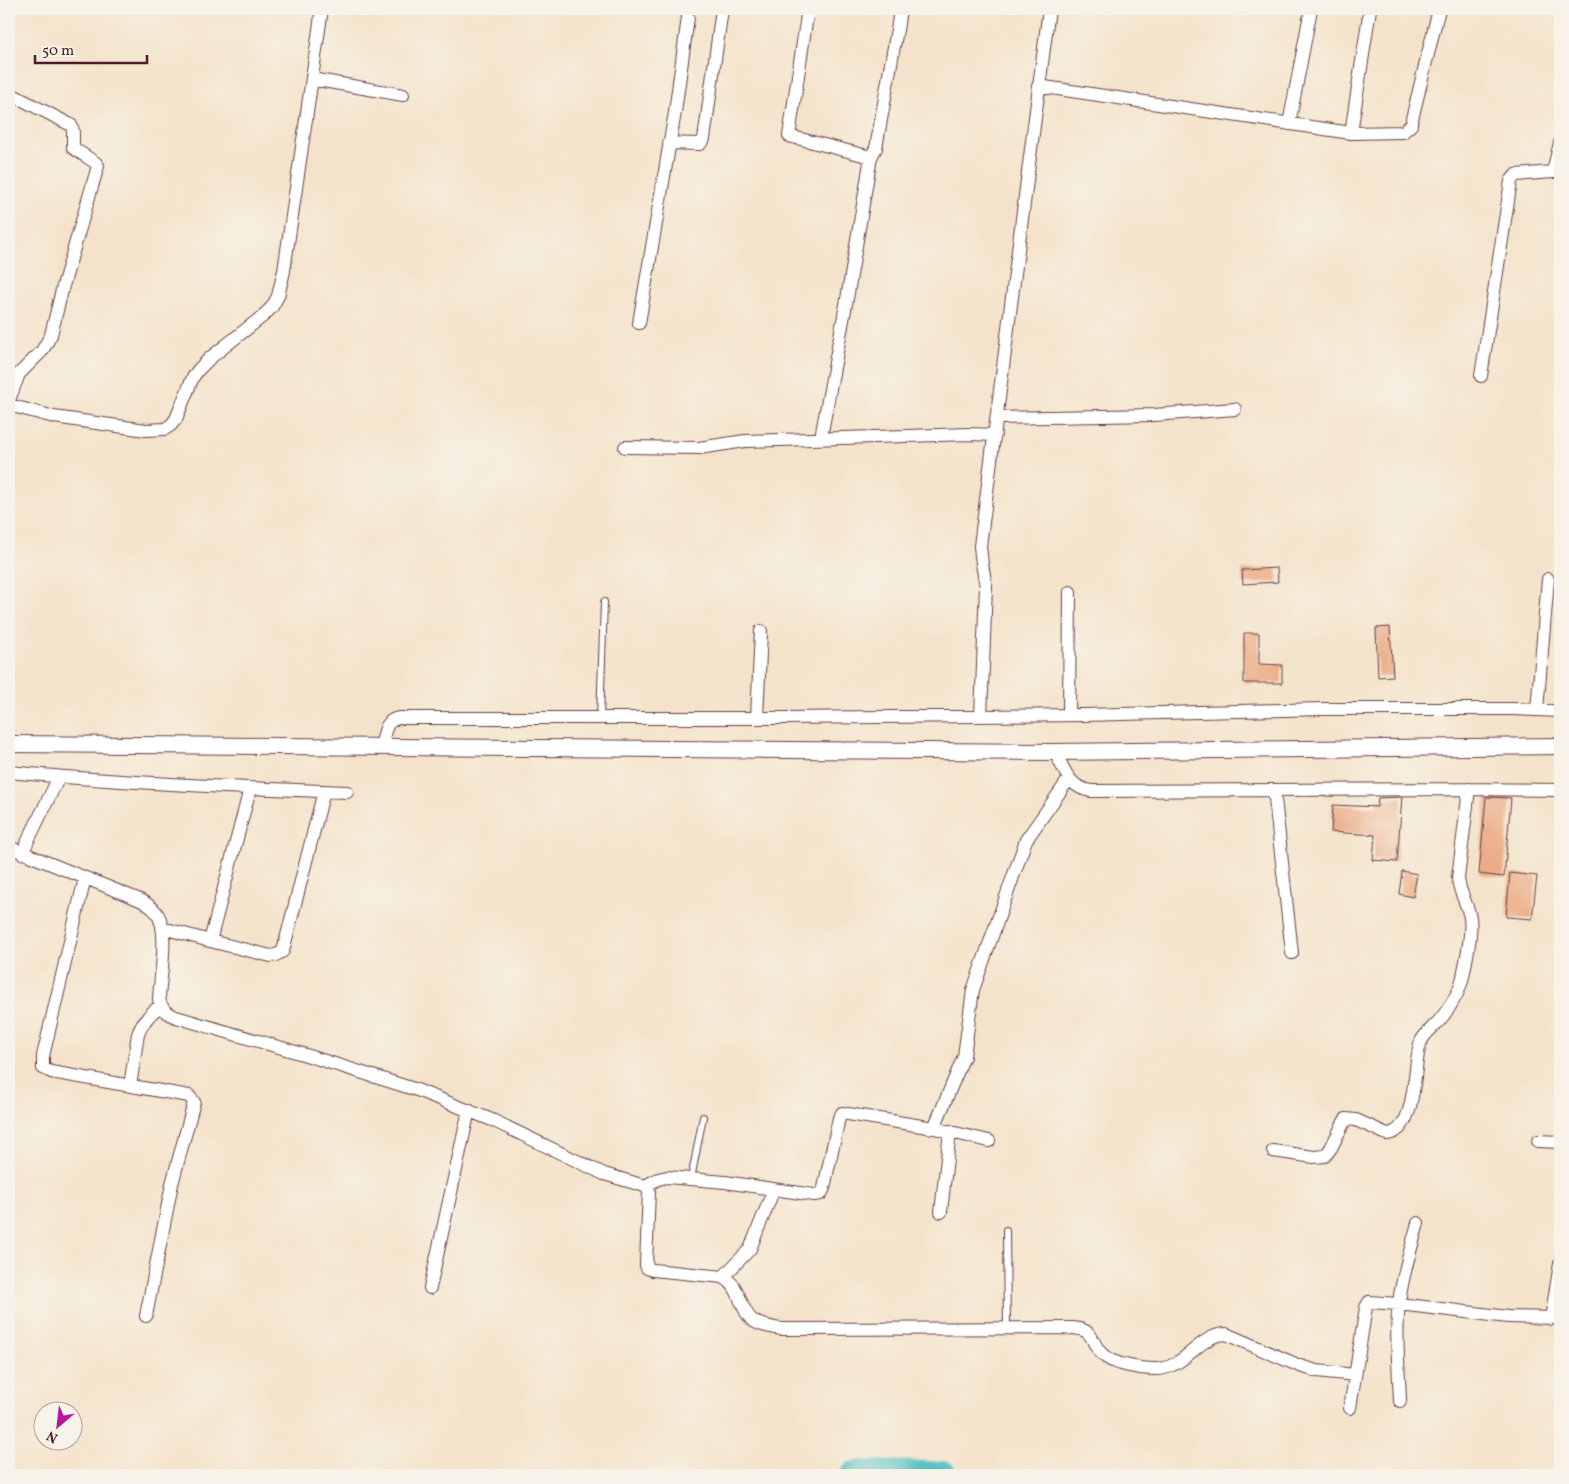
<svg xmlns="http://www.w3.org/2000/svg" width="1569" height="1484" viewBox="0 0 1569 1484" font-family="Vollkorn,serif">
  <style>
    .lines { fill: none; stroke-linecap: round; stroke-linejoin: round }
    .river { stroke: #4cbbc1; stroke-width: 28 }
    .building { fill: #ecae89 }
    .service-casing { stroke: #643c43; stroke-width: 8 }
    .minor-casing { stroke: #643c43; stroke-width: 14 }
    .tertiary-casing { stroke: #643c43; stroke-width: 18 }
    .service { stroke: #fff; stroke-width: 6 }
    .minor { stroke: #fff; stroke-width: 12 }
    .tertiary { stroke: #fff; stroke-width: 16 }
  </style>
  <rect width="100%" height="100%" fill="#f7f3e8"/>
  <filter id="ink" filterUnits="userSpaceOnUse"><feTurbulence type="fractalNoise" baseFrequency=".02" numOctaves="2"/><feDisplacementMap in="SourceGraphic" scale="10" xChannelSelector="R" yChannelSelector="G"/><feConvolveMatrix kernelMatrix="1 2 1 2 8 2 1 2 1" color-interpolation-filters="sRGB"/></filter>
  <filter id="wash" filterUnits="userSpaceOnUse"><feTurbulence type="fractalNoise" baseFrequency=".0096" numOctaves="4" result="noise"/><feDisplacementMap in="SourceGraphic" scale="20" xChannelSelector="R" yChannelSelector="G"/><feGaussianBlur stdDeviation="1.12" result="paint"/><feColorMatrix in="noise" values="0 0 0 0 0 0 0 0 0 0 0 0 0 0 0 0 0 1.4 0 .05"/><feComposite in="paint" operator="in"/></filter>
  <g filter="url(#wash)">
    <rect width="100%" height="100%" fill="#f4e3ca"/>
    <g class="lines">
      <path class="river" d="M854,1475L861,1474L943,1475"/>
    </g>
    <g id="blocks">
      <path class="building" d="M1277,568L1278,582L1243,584L1242,570Z
        M1390,627L1393,676L1378,677L1376,628Z
        M1244,633H1259V664L1282,665V683H1244Z
        M1402,797L1397,862L1373,860L1375,835L1331,832L1333,805L1377,807L1378,798Z
        M1486,797L1511,798L1504,877L1479,874Z
        M1402,871L1417,874L1413,897L1399,894Z
        M1510,873L1537,876L1532,919L1506,917Z"/>
    </g>
  </g>
  <g filter="url(#ink)">
    <use href="#blocks" fill-opacity="0" stroke="#643c43" stroke-width="1"/>
    <g class="lines">
      <defs>
        <path id="service" d="M600,718L604,602
          M691,1179L703,1117
          M1006,1230L1007,1328"/>
        <path id="minor" d="M808,9L789,136L871,157
          M312,79L403,95
          M1038,86L1351,133L1403,132L1411,125
          M9,93L71,125L73,131V148L96,163L98,166L63,286L51,335L42,351L19,374L9,400
          M1412,119L1439,9
          M1289,124L1311,9
          M1351,133L1370,9
          M669,143L697,144H700L704,139L722,9
          M639,323L675,112L688,17
          M1481,376L1511,181L1516,175L1553,172L1560,143
          M9,405L54,417L146,430L165,429L171,425L176,419L193,377L199,369L210,358L263,316L272,307L278,296L284,271L322,9
          M997,418L1154,415L1235,409
          M821,437L847,299L871,157L876,148L898,24L900,9
          M625,447L699,448L745,441L970,434L995,435
          M1537,710L1548,579
          M1069,715L1070,592
          M981,716L986,586L982,564L980,546L1049,9
          M757,718L761,631
          M381,747C385,734 384,720 399,718H785L1083,715L1322,709H1513L1560,711
          M1055,752C1065,770 1068,787 1091,791L1469,789L1560,790
          M9,772C121,783 234,788 347,792
          M1274,790L1292,953
          M9,847L140,900C146,903 152,907 156,912C170,929 160,976 159,999C161,1009 166,1013 176,1017L306,1055L417,1090L492,1120L604,1174L645,1186L649,1191L646,1265L647,1268L653,1270L723,1277C740,1285 739,1306 751,1319C759,1326 771,1327 781,1329L1073,1328C1096,1330 1089,1341 1102,1354C1112,1365 1142,1369 1156,1369C1185,1369 1198,1335 1226,1334L1300,1366L1317,1371L1355,1375
          M22,853L59,777
          M85,878L43,1056V1068L51,1072L189,1096L194,1102L172,1184L146,1316
          M163,928L210,941L271,956L276,955L283,951L324,791
          M210,941L250,789
          M130,1086L138,1034C143,1021 150,1014 161,1005
          M934,1128L964,1056L973,990L1026,840L1069,779
          M1538,1141L1560,1142
          M1273,1151L1314,1157L1325,1156L1331,1148L1344,1122L1346,1119L1356,1120L1387,1134C1417,1132 1413,1067 1420,1044C1423,1034 1433,1028 1439,1021C1451,1007 1462,988 1464,971C1467,957 1472,931 1470,918C1468,904 1459,893 1458,878L1469,789
          M645,1186L658,1179L667,1177L725,1182L814,1195L821,1194L824,1188L839,1118L842,1113L934,1128L989,1141
          M941,1212L950,1131
          M723,1277L750,1249L774,1189
          M430,1288L469,1110
          M1551,1319L1560,1264
          M1400,1401C1399,1369 1395,1335 1399,1303C1402,1276 1411,1249 1418,1223
          M1350,1408L1366,1307L1369,1302L1399,1304L1508,1317L1560,1318"/>
        <path id="tertiary" d="M9,744L1055,752L1560,746"/>
      </defs>
      <use href="#service" class="service-casing"/>
      <use href="#minor" class="minor-casing"/>
      <use href="#tertiary" class="tertiary-casing"/>
      <use href="#service" class="service"/>
      <use href="#minor" class="minor"/>
      <use href="#tertiary" class="tertiary"/>
    </g>
  </g>
  <rect width="1569" height="1484" fill="none" stroke="#f7f3e8" stroke-width="30"/>
  <g transform="translate(58 1426) rotate(208)"><circle r="24" fill="#f7f3e8" stroke="#b29e9c"/>
  <path d="M0-4L9 19L0 12L-9 19Z" fill="#b5179e"/>
  <text y="-8" font-size="14" font-weight="bold" text-anchor="middle" fill="#4a1f2b">N</text>
  </g>
  <path d="M35 55v8h112v-8" fill="none" stroke="#4a1f2b" stroke-width="2.5"/>
  <text x="42" y="55" font-size="15" fill="#4a1f2b" stroke="#f7f3e8" stroke-width="4" paint-order="stroke">50 m</text>
</svg>
